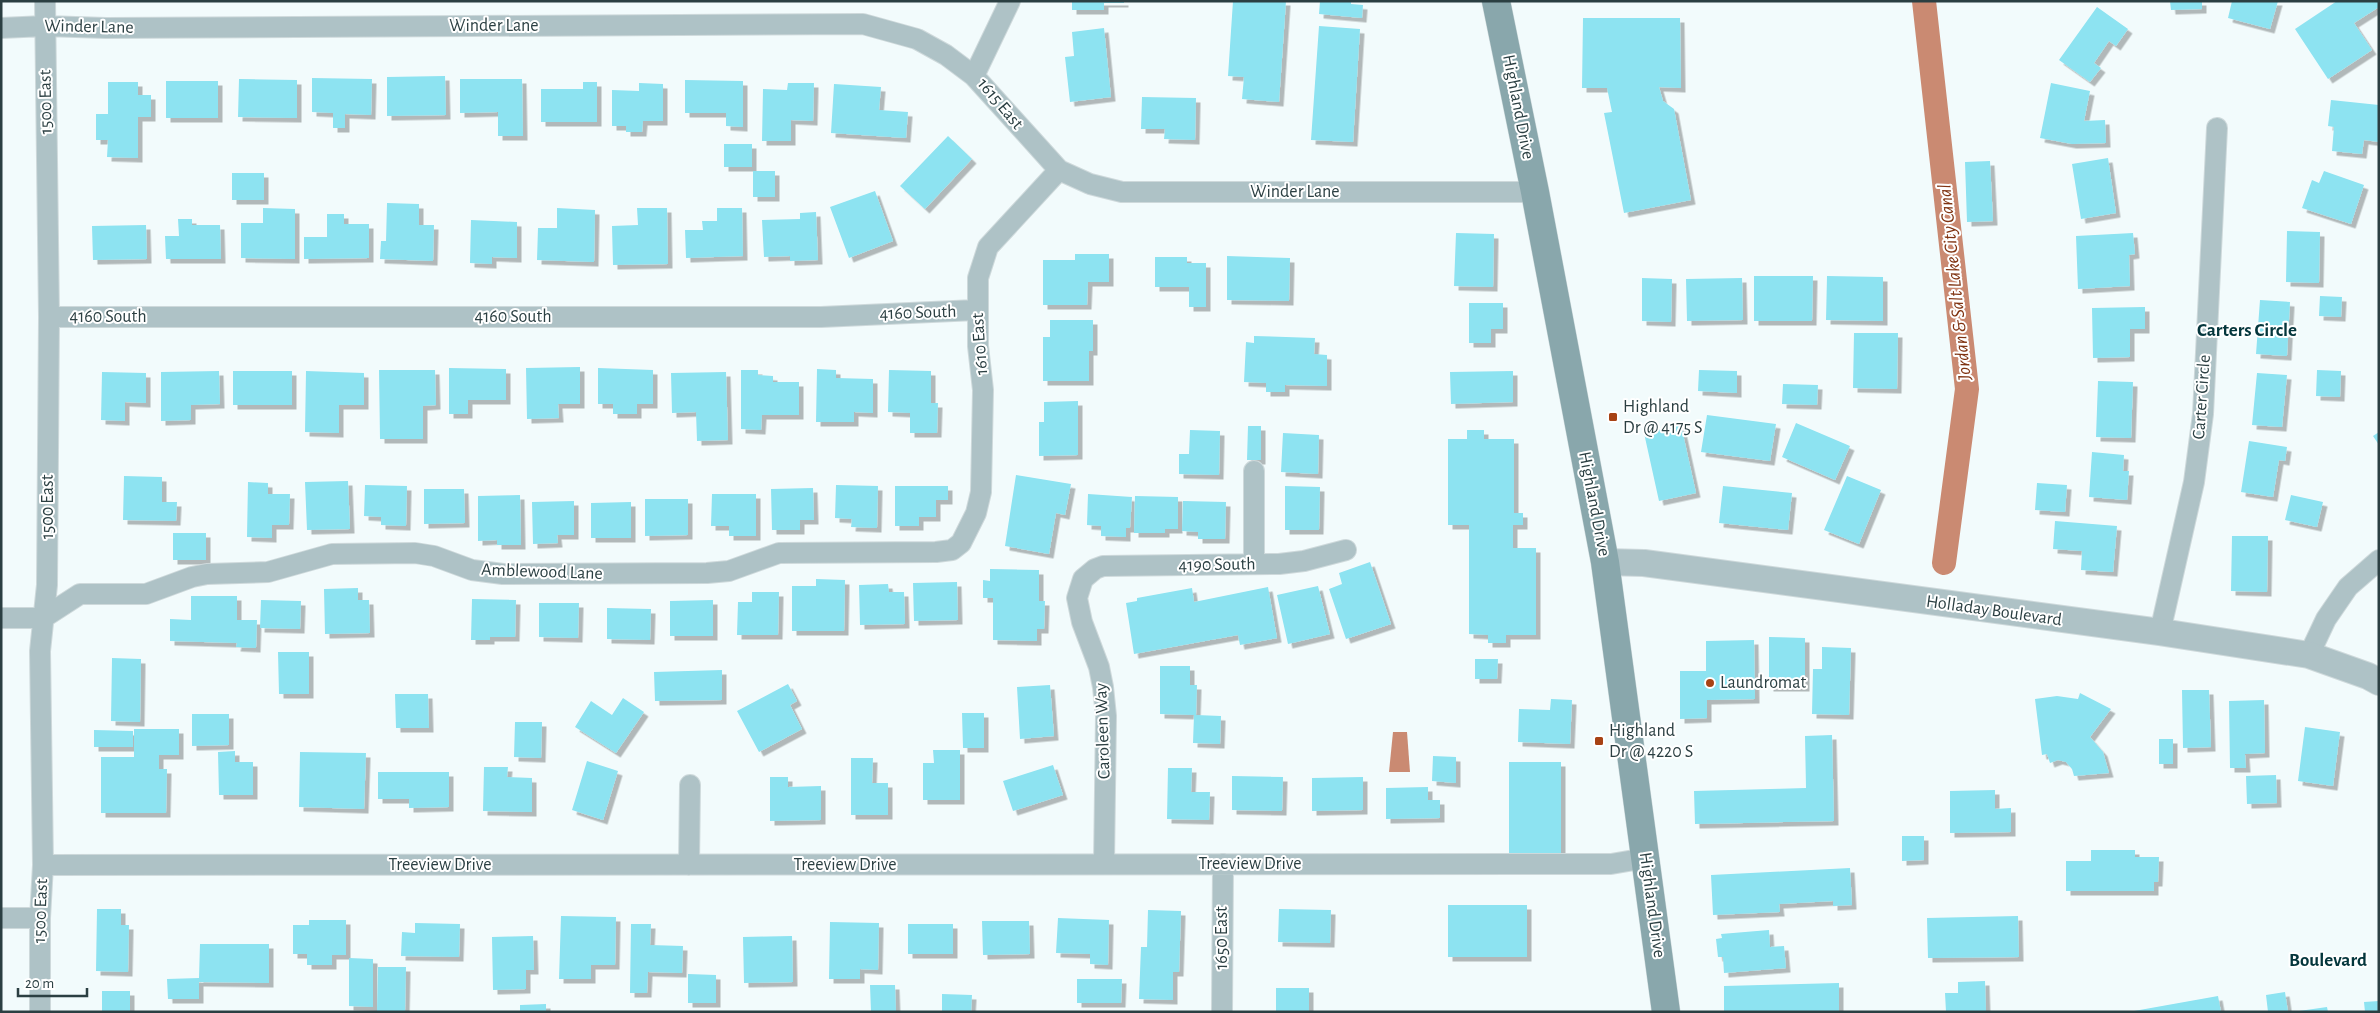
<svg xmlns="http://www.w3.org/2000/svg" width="2380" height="1013" viewBox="0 0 2380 1013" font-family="'Alegreya Sans',sans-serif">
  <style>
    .water { fill: #ca8a72 }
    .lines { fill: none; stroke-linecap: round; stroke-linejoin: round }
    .canal { stroke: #ca8a72; stroke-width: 24 }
    .building { fill: #8de3f1; filter: url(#shadow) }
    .minor-casing { stroke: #ced9db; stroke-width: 22 }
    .tertiary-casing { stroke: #ced9db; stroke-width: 28 }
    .secondary-casing { stroke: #ced9db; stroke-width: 29 }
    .minor { stroke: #aec2c6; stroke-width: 20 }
    .tertiary { stroke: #aec2c6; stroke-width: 26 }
    .secondary { stroke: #89a7ac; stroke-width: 28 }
    .poi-dot { fill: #a74214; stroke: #fff; stroke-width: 2 }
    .labels { text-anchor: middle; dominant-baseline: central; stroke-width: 4; stroke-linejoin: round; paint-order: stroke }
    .street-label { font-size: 18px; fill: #2b3f42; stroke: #fff }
    .poi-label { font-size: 18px; fill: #2b3f42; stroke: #fff; text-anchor: start }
    .water-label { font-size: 19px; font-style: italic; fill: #7f3210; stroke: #fff }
    .neighbourhood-label { font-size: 19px; font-weight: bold; fill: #04363c; stroke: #fff }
  </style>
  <defs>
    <filter id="shadow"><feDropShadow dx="4.5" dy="4.5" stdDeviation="0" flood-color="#0004"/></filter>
  </defs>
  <rect width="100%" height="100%" fill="#f2fbfc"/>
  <path class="water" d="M1393,732H1407L1410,772H1389Z"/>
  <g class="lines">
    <path class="canal" d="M1924,1L1967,389L1944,563"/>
  </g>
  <path class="building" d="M1072,1H1124V3H1104V10H1072Z
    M1233,1H1286L1279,102L1242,99L1244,77L1228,76Z
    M1320,1H1351V4L1363,5L1362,18L1319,14Z
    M2170,1H2202V9L2171,10Z
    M2232,1H2278L2270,29L2228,18Z
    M2337,1H2379V7L2354,23L2372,50L2328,79L2295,29Z
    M2097,7L2128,29L2116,46L2109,41L2094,63L2101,68L2090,82L2059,60Z
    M1583,18H1680L1681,88L1659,87L1663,101L1674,109L1691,200L1624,213L1604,113L1612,112L1607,88H1582Z
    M1319,26L1360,29L1353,142L1311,140Z
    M1104,28L1111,97L1070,102L1065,57L1074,56L1072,32Z
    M445,76L446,115L387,116V77Z
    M312,78L372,79L371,115L345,114V128H333V113L312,112Z
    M239,79L297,80V118L238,117Z
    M460,79H522L523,136H498V112L460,113Z
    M685,80L743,81V127L726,126V113H685Z
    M166,81H218V118H166Z
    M108,82H138V95H151V117H138V158L107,157L108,140H96V114H108Z
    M583,82H597V122H541V89H583Z
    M639,83L663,84V121H643L642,132H626V126H612V90L639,91Z
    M788,83H814L813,121L791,120V141H762L763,89L787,90Z
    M2051,83L2090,91L2084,121L2105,120L2106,143L2072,144L2040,138Z
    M834,84L881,87L879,110L908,112L906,138L831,133Z
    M1142,97L1196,98L1195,140L1164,139L1165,129H1141Z
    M2331,100L2379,105V142L2364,140L2362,154L2332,151L2334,127L2328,126Z
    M948,136L972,159L925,209L900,186Z
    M724,144H752V167H724Z
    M2108,158L2116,213L2081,219L2072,164Z
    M1990,161L1993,221L1967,222L1965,162Z
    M753,171H775V197H753Z
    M2324,171L2364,185L2351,224L2302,208L2312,180L2319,183Z
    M232,173H264V200H232Z
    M875,191L893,241L849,258L830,207Z
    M387,203L419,204V225H434L433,261L380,259L381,241H386Z
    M263,208L295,209V259L241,258V223H263Z
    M557,208L595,210L594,262L537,260L538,228H557Z
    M637,208H667L668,264L613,265L612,226L638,225Z
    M717,208H742L743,256L686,258L685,230H703L702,221H717Z
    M816,212L818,260L790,261V256L764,257L762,220L800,219V213Z
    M327,214H344V224H369V258L304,259V237H327Z
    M178,219H192V225H220L221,259H166L165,236H179Z
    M471,220L517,222V258L492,257V264L470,263Z
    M146,225L147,259L93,260L92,226Z
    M2287,231L2320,232L2319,283L2286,282Z
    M1456,233L1494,234L1493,287L1454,286Z
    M2133,233L2135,254L2129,255L2130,286L2078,289L2076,236Z
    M1075,254H1109V282H1088L1087,305H1043V260H1075Z
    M1227,256L1290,258L1289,301L1227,300Z
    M1155,257H1187V263H1206V307H1189V287H1155Z
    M1754,276H1813L1812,321H1754Z
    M1827,276L1883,277V321L1826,320Z
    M1642,278L1672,279L1671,322L1642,321Z
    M1742,278L1743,320L1687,321L1686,279Z
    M2320,296L2342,297L2341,317L2319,316Z
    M2260,300L2290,302L2287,356L2256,354Z
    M1469,303H1503V329H1491V343H1469Z
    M2145,307V329H2130V357L2093,358L2092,308Z
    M1050,320H1093V351H1089V381H1043V337H1050Z
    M1854,333H1898L1897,389L1853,388Z
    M1254,336L1315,338L1314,354L1327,355V386L1285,385V392H1266V383L1244,382L1246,342L1254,343Z
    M580,367V404H558L559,418L527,419L526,368Z
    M449,368L506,369V400H468V414H449Z
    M598,368L653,370V404H637V414H613V404H598Z
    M817,369L836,370V378L873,379V413L854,412V422H816Z
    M379,370H435L436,405L423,406V439H380Z
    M741,370H758V375L773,376V382H799V415H762L761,430L741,429Z
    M889,370L931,371V403H938L937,433H910V413L888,412Z
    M1699,370L1737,371V393L1698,391Z
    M2317,370L2341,371L2340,397L2316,396Z
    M219,371L220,404L191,405V420L161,421V372Z
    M233,371H292V405H233Z
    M306,371L364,373V405H339V433L305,432Z
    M1513,371V402L1451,404L1450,372Z
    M102,372L146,373V403L125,402V421L101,420Z
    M726,372L728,440L697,441L696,412L672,413L671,373Z
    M2257,373L2287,375L2282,427L2252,425Z
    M2098,381L2133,382L2131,438L2096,437Z
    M1783,384L1818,385L1817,405L1782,404Z
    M1078,401V455L1039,456V422H1044V402Z
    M1707,415L1776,424L1770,461L1701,452Z
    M1796,423L1850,446L1835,480L1782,457Z
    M1681,425L1696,493L1659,501L1644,433Z
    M1248,426H1261V460H1247Z
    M1190,430L1220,431L1219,475L1179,474V454H1189Z
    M1467,430H1484V439H1514V513H1523V525H1513V548H1536V635H1506V643H1488V635L1469,634V525H1448V439H1467Z
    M2379,432V445L2373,436Z
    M1283,433L1319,435L1318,474L1281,472Z
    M2249,441L2287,447L2285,461L2279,460L2273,497L2241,492Z
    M2092,452L2124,455L2123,471H2129L2127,500L2089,497Z
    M1016,475L1071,484L1065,515L1056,513L1049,554L1005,546Z
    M124,476L162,477V502H177L176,521L123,520Z
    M1847,476L1881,490L1859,544L1824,530Z
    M348,481L350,529L307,530L305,482Z
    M248,482L268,483V494H290L289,525H272V538L247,537Z
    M2037,483L2067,485L2065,512L2035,510Z
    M365,485L407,486L406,526L381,525V517L364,516Z
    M836,485L878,486L877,528L851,527L852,519L835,518Z
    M895,486H948V500H936V517H919V526H895Z
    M1285,486L1320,487L1319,530H1285Z
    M1723,486L1792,493L1788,530L1719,523Z
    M813,488L814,520H800V530H772L771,489Z
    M424,489H464L465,523L424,524Z
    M712,494H756V536H729V526H711Z
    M1088,494L1132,497L1130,528H1126V537L1101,536V526L1087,525Z
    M520,495L521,545H497V540L478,541V496Z
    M2291,495L2323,502L2317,527L2285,520Z
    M1135,496L1178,497V529H1165V533H1134Z
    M645,499H688V535L645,536Z
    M574,501V535H557L558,543L533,544L532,502Z
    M1183,501L1226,502L1225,539H1198V532L1182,531Z
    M631,502V538H591V503Z
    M2055,521L2117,526L2113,572L2081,570L2082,551L2053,549Z
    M173,533H206V560H173Z
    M2232,536H2268L2267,592L2231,591Z
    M1370,562L1391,624L1346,639L1329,589L1342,584L1339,573Z
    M990,569L1039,570V601H1045L1044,629H1037V641L993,640V598H983V580L990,581Z
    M816,579L845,580L844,631H792V586H816Z
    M957,582L958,620L914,621L913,583Z
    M888,584L889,592H904L905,624L860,625L859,585Z
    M1318,586L1330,634L1288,644L1277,595Z
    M1268,587L1277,638L1240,645L1238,635L1134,654L1126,603L1137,601V598L1192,588L1194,602Z
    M358,588V600H369L370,633L325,634L324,589Z
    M752,592H779L778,635H737L738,602H752Z
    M191,596H237V620H257L256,648L236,647L237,643L170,641V619L191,620Z
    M472,599L516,600L515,637H490V640H471Z
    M261,600L301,601L300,629L260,628Z
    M713,600V636H670V601Z
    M539,603H579L578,638L539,637Z
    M607,608L651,609L650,640L607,639Z
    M1769,637L1805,638V687H1769Z
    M1754,640L1755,699L1707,700V718L1680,719V671H1706V641Z
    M1822,647L1851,648L1849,715L1812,714L1813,669H1822Z
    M278,652H309V694H279Z
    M112,658L141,659L140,722L111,721Z
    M1475,659H1498L1497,679H1475Z
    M1160,666H1190V685H1197L1196,715L1221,716L1220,744L1193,743L1194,715L1160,714Z
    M722,670V700L655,701L654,672Z
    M788,684L797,701L790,705L802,729L759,752L737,711Z
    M1050,685L1054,736L1020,739L1017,687Z
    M2182,690H2209L2211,747L2183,748Z
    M2080,693L2111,709L2090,737L2103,752L2109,773L2074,776L2072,769L2066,762L2058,760L2050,763L2047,754L2042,755L2035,699L2057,696L2078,699Z
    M395,694H428L429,728H396Z
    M623,698L644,712L616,753L575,727L591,701L612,715Z
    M1551,699L1572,700L1570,744L1518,742L1519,709L1550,710Z
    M2264,700L2265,753L2245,754L2246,768H2230L2229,701Z
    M962,713H984V748H963Z
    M192,714H229V745L192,746Z
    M515,722H542L541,758L514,757Z
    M2305,727L2340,732L2333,786L2298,781Z
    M134,729H179V755H159V769H167L166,813H101V757H134Z
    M94,730L133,731V747H94Z
    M1832,735L1834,821L1695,824L1694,791L1806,788L1805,736Z
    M2159,739H2173V764H2159Z
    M933,750H960V800H923V763H934Z
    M235,751V762H253V795H219L218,752Z
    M300,752L366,753L364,809L299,807Z
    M1433,756L1456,757V783L1432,781Z
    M851,758H873L872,783H888V815H851Z
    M587,761L618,771L603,820L572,810Z
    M1509,762H1561V853H1509Z
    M1053,765L1063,795L1013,811L1003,781Z
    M484,767H508L507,777L532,778V812L483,811Z
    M1168,768H1192L1191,792H1210L1209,820L1167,819Z
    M378,772H449V807L409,808V799H378Z
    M2276,775L2277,803L2247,804L2246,776Z
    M1232,776L1283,777L1282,811L1232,810Z
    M770,777H788V787L821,786V820L770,821Z
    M1363,777V810L1312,811V778Z
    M1428,787V800H1440V818L1386,819V788Z
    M1995,790V809L2011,808V832L1950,833V791Z
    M1902,836H1924V860L1902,861Z
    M2091,850H2135V857H2159L2158,882H2154V891H2066V861H2091Z
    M1850,868L1852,905L1833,906V901L1779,904L1780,912L1713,915L1711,875Z
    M1448,905H1527V957H1448Z
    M97,909H121V925H129L128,972L96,971Z
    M1279,909L1331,910L1330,943L1278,942Z
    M1148,910L1181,911L1179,972H1173V1000L1139,999L1141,947H1147Z
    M561,916L616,917L615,965H591V979H559Z
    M2018,916L2019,957L1928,958L1927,918Z
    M1058,918L1109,920L1108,965L1090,964V954L1056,953Z
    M309,920H346V955H332V965H307V954H293V925H309Z
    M982,921H1029L1030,954L983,955Z
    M830,922L879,923L878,970L860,969V979H829Z
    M415,923L460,924L459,957L401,956L402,932L415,933Z
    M631,924H651L650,945L683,946L682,973L648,972L647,993H630Z
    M908,924H953V954H908Z
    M1769,930L1770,947L1784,946L1786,968L1724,973L1723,957H1718L1716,939L1722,938L1721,934Z
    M533,936L534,970H526V989L493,990L492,937Z
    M792,936L793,982L744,983L743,937Z
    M200,944H269V983L199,982V999H168L167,979L199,978Z
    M349,958L373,959V1007L349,1006Z
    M378,967H406L405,1011H377Z
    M688,974L716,975V1003H688Z
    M1077,979H1122L1121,1003H1077Z
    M1985,981L1986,1011L1946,1012L1945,993H1958V982Z
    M1839,983V1012H1724V986Z
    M870,985H895L896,1012H871Z
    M1276,988H1309V1012H1276Z
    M102,991H130V1012H102Z
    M2285,992L2288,1012H2268L2266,995Z
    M942,994L972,995L971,1012H942Z
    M2218,996L2221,1012H2134V1011Z
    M2379,1001V1012H2365L2364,1002Z
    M546,1004V1012H520V1005Z
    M2327,1007L2328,1012H2299V1011Z"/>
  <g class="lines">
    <defs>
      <path id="minor" d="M1,28L45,26L106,28L863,24L917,39L946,55L974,76L1059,170L1090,184L1122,192H1535
        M974,76L1010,1
        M49,317H821L976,310
        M1254,471V564
        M1,618H43L80,594H146L192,577L207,574L268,572L332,554L415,553L434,556L472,570L503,574L707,573L729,571L779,553L936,552L952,550L961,543L976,513L981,492L983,390L978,346V278L988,247L1059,170
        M2160,632L2194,482L2203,414L2217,128
        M2309,655L2326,619L2348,587L2379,560
        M1104,864L1106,716L1103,687L1099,667L1082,622L1077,598L1083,579L1095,569L1103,566L1279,564L1304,561L1346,550
        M43,865L1611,864L1646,858
        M689,865L690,785
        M1,918H40
        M40,1012V918L43,865L40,651L47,585L49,317L45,1
        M1222,1012L1223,864"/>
      <path id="tertiary" d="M1605,562L1644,563L2160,632L2309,655L2368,676L2379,682"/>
      <path id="secondary" d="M1496,1L1535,192L1605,562L1666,1012"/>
    </defs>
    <use href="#minor" class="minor-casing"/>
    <use href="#tertiary" class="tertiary-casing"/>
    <use href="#secondary" class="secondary-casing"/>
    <use href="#minor" class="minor"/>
    <use href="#tertiary" class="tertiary"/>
    <use href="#secondary" class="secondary"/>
  </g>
  <g class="poi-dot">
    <rect x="1608" y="412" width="10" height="10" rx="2.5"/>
    <circle cx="1710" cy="683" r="5"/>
    <rect x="1594" y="736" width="10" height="10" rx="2.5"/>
  </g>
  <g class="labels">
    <g class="street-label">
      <text x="494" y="26">Winder Lane</text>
      <text transform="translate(89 27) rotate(1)">Winder Lane</text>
      <text transform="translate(46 102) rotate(-91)">1500 East</text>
      <text transform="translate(1000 104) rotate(50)">1615 East</text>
      <text transform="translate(1518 107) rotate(79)">Highland Drive</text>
      <text x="1295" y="192">Winder Lane</text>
      <text transform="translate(918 313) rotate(-2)">4160 South</text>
      <text x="108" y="317">4160 South</text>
      <text x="513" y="317">4160 South</text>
      <text transform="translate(980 344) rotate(-94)">1610 East</text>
      <text transform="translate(2202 397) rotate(-86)">Carter Circle</text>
      <text transform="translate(1594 504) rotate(79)">Highland Drive</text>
      <text transform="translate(48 507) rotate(-90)">1500 East</text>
      <text transform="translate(1217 565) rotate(-1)">4190 South</text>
      <text transform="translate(542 572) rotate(2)">Amblewood Lane</text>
      <text transform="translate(1994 611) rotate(8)">Holladay Boulevard</text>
      <text transform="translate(1103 731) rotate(-92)">Caroleen Way</text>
      <text x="1250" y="864">Treeview Drive</text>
      <text x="440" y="865">Treeview Drive</text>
      <text x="845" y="865">Treeview Drive</text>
      <text transform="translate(1652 905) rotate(82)">Highland Drive</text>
      <text transform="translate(41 911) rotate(-88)">1500 East</text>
      <text transform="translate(1222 938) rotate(-90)">1650 East</text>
    </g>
    <g class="poi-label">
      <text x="1623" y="407">Highland<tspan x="1623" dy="21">Dr @ 4175 S</tspan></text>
      <text x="1720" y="683">Laundromat</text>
      <text x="1609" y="731">Highland<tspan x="1609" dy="21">Dr @ 4220 S</tspan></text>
    </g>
    <g class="water-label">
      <text transform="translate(1955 282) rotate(-96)">Jordan &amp; Salt Lake City Canal</text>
    </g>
    <g class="neighbourhood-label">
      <text x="2247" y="330">Carters Circle</text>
      <text x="2328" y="960">Boulevard</text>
    </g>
  </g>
  <rect width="2380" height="1013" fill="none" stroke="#2b3f42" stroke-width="5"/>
  <path d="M18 988v8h69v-8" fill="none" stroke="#2b3f42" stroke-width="2.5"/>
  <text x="25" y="988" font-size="15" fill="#2b3f42" stroke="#ffffff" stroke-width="4" paint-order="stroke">20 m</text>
</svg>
